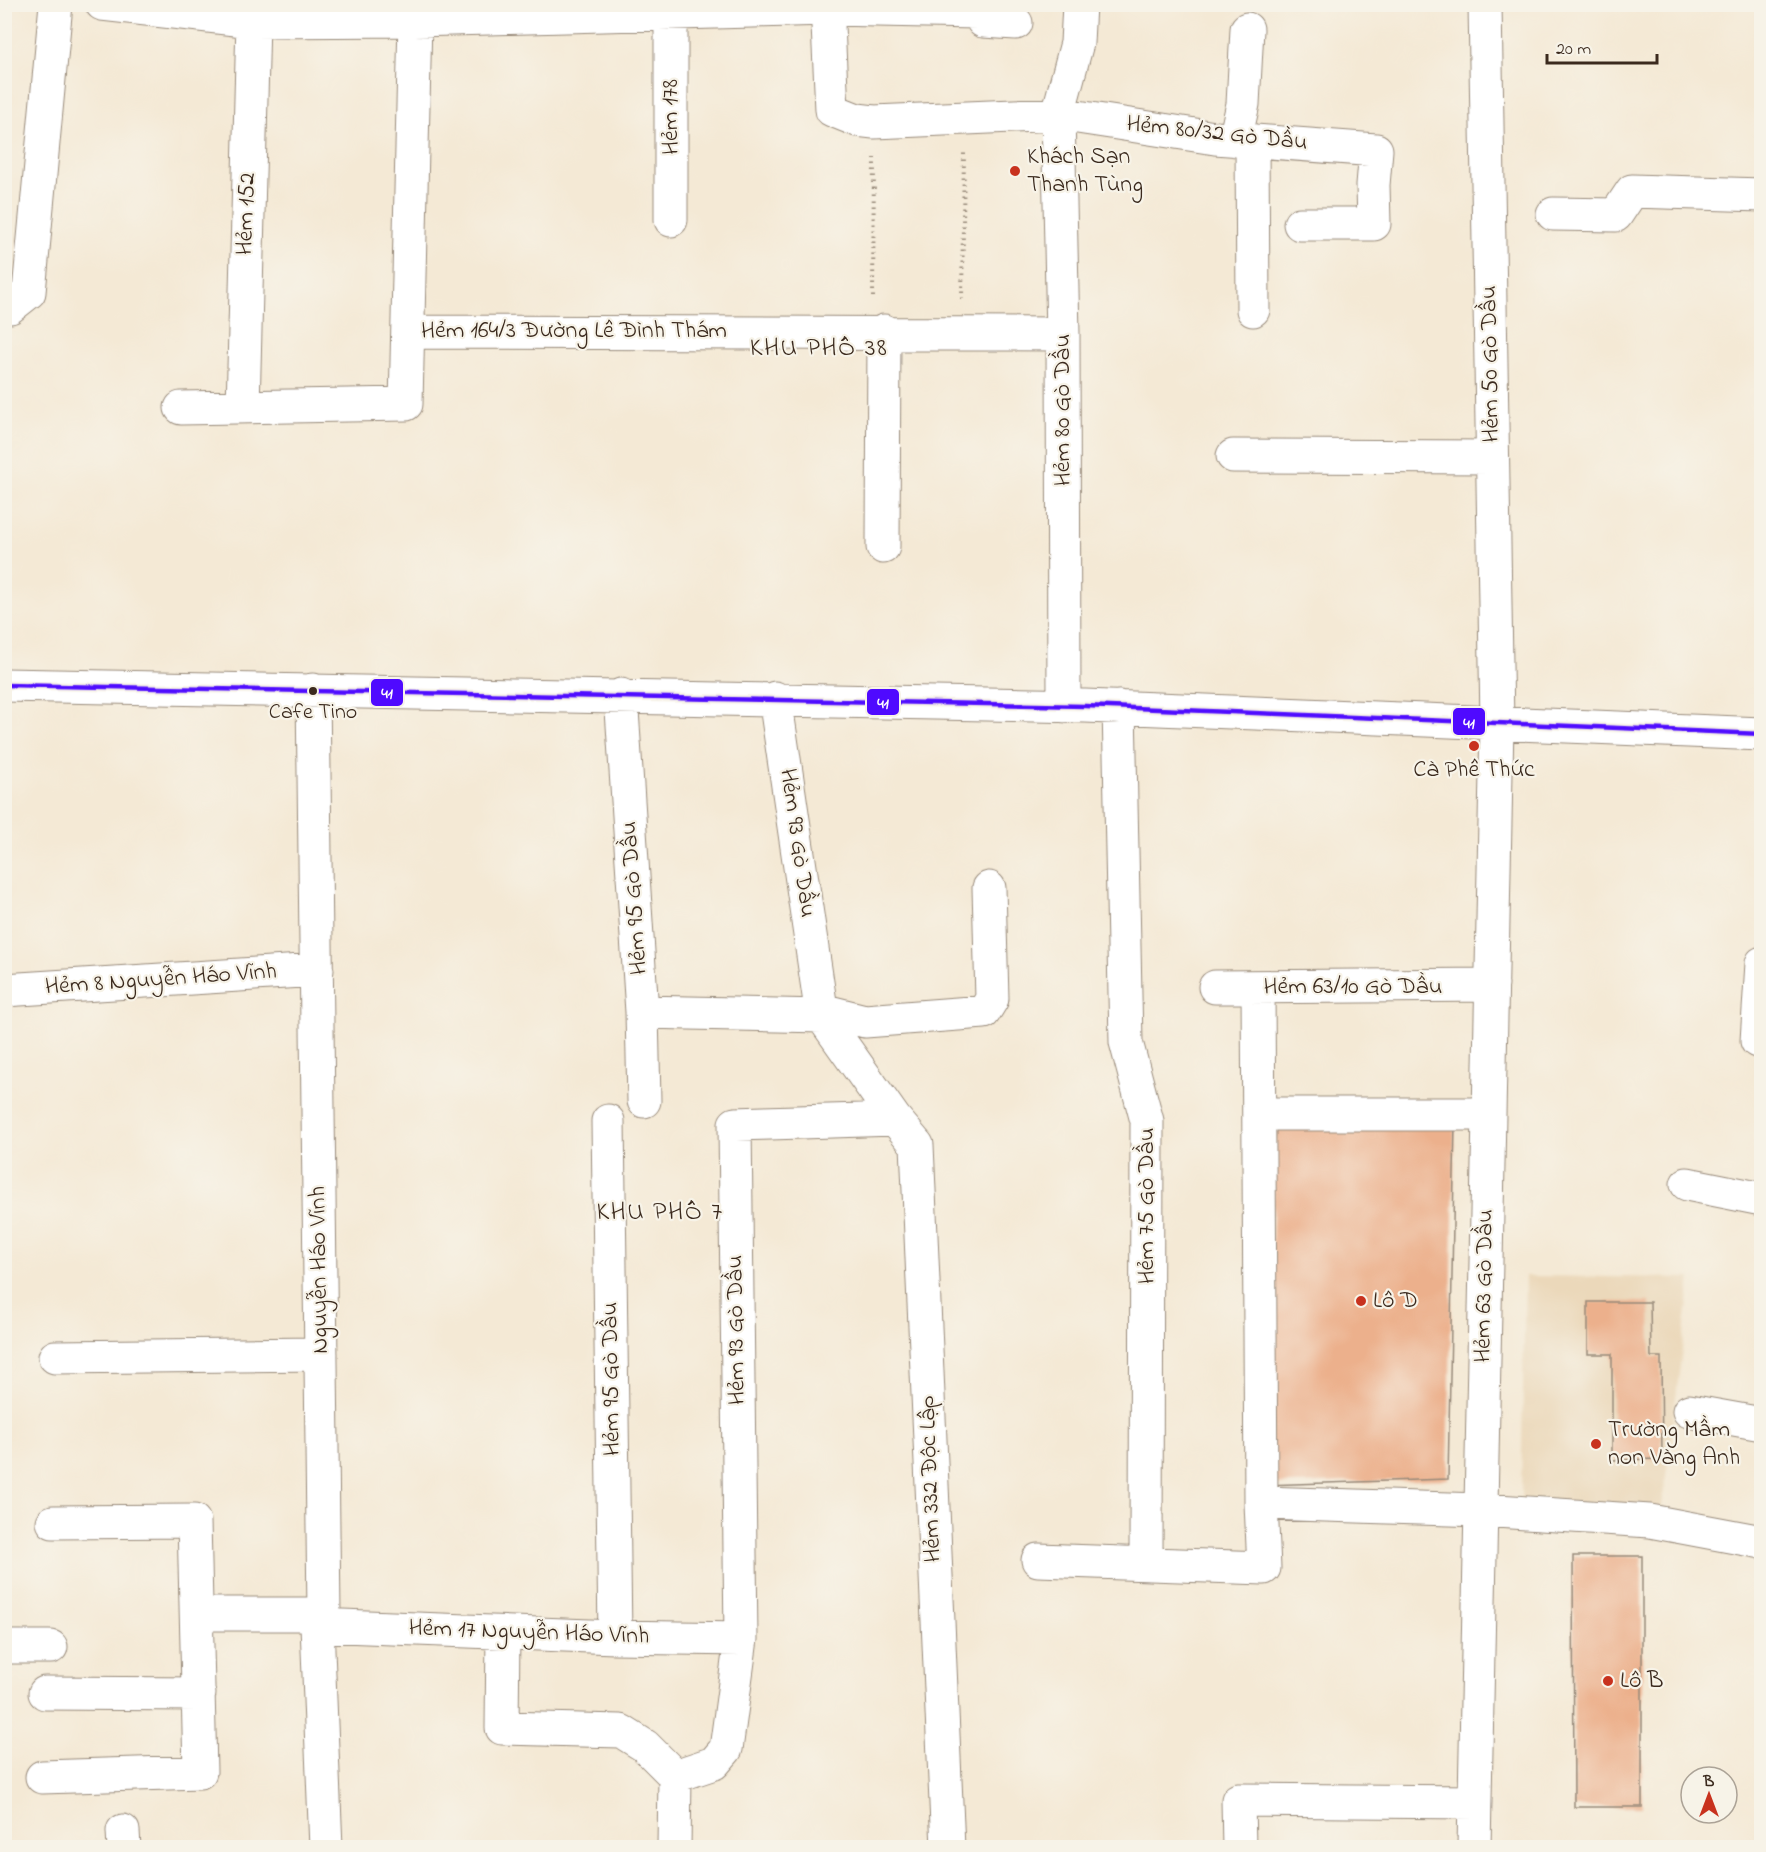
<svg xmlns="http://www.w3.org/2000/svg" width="1766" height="1852" viewBox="0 0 1766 1852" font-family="'Indie Flower',sans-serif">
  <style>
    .built { fill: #ebd8ba }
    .building { fill: #ecb08c }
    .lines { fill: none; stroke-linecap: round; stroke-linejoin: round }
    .minor-casing { stroke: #988a7a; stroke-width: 35 }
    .path { stroke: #988a7a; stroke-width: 4; stroke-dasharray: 1.5 4.5; stroke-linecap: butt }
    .minor { stroke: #fff; stroke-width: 33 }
    .bus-1-casing { stroke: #f7f3e8; stroke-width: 9 }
    .bus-1 { stroke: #4f0aff; stroke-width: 4.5 }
    .poi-dot { fill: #c8321e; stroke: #f7f3e8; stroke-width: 2 }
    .bus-dot { fill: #3b2a1e; stroke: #f7f3e8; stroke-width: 2 }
    .labels { text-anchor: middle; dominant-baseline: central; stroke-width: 4.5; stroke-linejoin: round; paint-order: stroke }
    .bus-label { font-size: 22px; fill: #3b2a1e; stroke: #f7f3e8 }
    .street-label { font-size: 24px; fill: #3b2a1e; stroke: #f7f3e8 }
    .poi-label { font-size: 24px; fill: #3b2a1e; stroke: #f7f3e8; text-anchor: start }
    .neighbourhood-label { font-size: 26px; letter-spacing: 1.5px; fill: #3b2a1e; stroke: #f7f3e8 }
    .line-badge { stroke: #f7f3e8; stroke-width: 2 }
    .badge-label { font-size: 16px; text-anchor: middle; font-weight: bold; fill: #fff }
  </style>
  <rect width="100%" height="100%" fill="#f7f3e8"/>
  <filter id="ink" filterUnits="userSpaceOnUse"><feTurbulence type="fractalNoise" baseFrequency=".0167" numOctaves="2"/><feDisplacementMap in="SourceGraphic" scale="12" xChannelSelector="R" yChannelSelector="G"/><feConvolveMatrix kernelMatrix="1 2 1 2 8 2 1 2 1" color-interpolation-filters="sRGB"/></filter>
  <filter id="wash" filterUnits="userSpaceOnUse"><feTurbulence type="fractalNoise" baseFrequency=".008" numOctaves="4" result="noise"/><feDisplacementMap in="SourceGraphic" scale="24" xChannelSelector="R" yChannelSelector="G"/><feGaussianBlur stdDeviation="1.35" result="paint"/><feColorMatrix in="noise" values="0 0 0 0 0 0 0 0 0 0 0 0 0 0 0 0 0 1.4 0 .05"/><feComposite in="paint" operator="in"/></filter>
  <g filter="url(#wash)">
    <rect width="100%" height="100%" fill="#f4e9d5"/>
    <path class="built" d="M1525,1276L1691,1278L1662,1507L1521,1500Z"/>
    <g id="blocks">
      <path class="building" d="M1276,1119L1455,1122L1448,1479L1264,1485Z
        M1588,1302H1650L1651,1357H1661L1662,1459L1612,1460V1354H1588Z
        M1573,1556H1642V1807H1574Z"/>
    </g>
  </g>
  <g filter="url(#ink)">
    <use href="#blocks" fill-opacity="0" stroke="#988a7a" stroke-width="1.5"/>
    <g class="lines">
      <defs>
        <path id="minor" d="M102,4L253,21L415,20L828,9L977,12L983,21L1016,23
          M827,4L832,110L857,120L874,122L1058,114L1215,138L1376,150L1373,185L1374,224H1300
          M671,13V220
          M1235,140L1243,104L1247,29
          M1252,141L1253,310
          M1553,214L1616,215L1632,191L1762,195
          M4,306L10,307L29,292L56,4
          M409,332L1063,334
          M243,407L253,21
          M181,408L406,404L415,20
          M1233,456L1492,457
          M883,547L884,331
          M4,685L1085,706L1762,734
          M313,690L324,1614L317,1625L326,1848
          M621,695L642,1012L644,1101
          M775,698L822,1016L895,1119L917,1145L948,1848
          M1064,706L1063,334L1058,114L1077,43L1079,4
          M1119,707L1126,1042L1147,1121L1146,1563
          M1215,987L1492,985
          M4,990L317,970
          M821,1010L865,1021L984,1012L992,999L989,888
          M642,1012L822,1016
          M1757,1041L1762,963
          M1260,1114H1489
          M608,1121L615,1637
          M1687,1184L1762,1199
          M55,1357L321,1354
          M1689,1411L1762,1424
          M1261,1503L1481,1510L1650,1521L1762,1542
          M1038,1560L1264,1568L1261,1503L1258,987
          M197,1614H324
          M317,1625L615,1637L741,1639
          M503,1633L502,1728L621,1731L645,1746L675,1776
          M4,1647H51
          M45,1693L199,1694
          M675,1776L714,1763L726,1749L741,1639L735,1124L895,1119
          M42,1777L200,1772L194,1521L53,1522
          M123,1831L124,1848
          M674,1848L675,1776
          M1239,1848L1238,1800L1475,1802
          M1474,1848L1497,724L1485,4"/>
      </defs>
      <use href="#minor" class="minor-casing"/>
      <path class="path" d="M873,297L874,158
        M962,299L964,153"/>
      <use href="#minor" class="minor"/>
      <defs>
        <path id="bus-1" d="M4,685L1085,706L1762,734"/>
      </defs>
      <use href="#bus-1" class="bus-1-casing"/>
      <use href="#bus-1" class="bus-1"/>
    </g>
  </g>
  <g class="poi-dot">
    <circle cx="1015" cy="171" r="6"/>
    <circle cx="1474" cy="746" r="6"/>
    <circle cx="1361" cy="1301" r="6"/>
    <circle cx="1596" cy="1444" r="6"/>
    <circle cx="1608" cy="1681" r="6"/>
  </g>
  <circle class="bus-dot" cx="313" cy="691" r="5"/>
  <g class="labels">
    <g class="bus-label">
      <text x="313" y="713">Cafe Tino</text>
    </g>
    <g class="street-label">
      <text transform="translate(671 117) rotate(-90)">Hẻm 178</text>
      <text transform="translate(1217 134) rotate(6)">Hẻm 80/32 Gò Dầu</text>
      <text transform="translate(247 214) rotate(-88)">Hẻm 152</text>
      <text x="574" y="331">Hẻm 164/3 Đường Lê Đình Thám</text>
      <text transform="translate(1491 364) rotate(-91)">Hẻm 50 Gò Dầu</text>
      <text transform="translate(1063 410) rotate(-90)">Hẻm 80 Gò Dầu</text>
      <text transform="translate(797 843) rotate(82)">Hẻm 93 Gò Dầu</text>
      <text transform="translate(635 898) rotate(-94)">Hẻm 95 Gò Dầu</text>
      <text transform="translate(161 980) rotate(-4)">Hẻm 8 Nguyễn Háo Vĩnh</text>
      <text x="1353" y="987">Hẻm 63/10 Gò Dầu</text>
      <text transform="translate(1147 1206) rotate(-90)">Hẻm 75 Gò Dầu</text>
      <text transform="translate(320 1270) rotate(-91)">Nguyễn Háo Vĩnh</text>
      <text transform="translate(1485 1286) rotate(-89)">Hẻm 63 Gò Dầu</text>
      <text transform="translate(737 1330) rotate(-91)">Hẻm 93 Gò Dầu</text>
      <text transform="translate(612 1379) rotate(-91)">Hẻm 95 Gò Dầu</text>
      <text transform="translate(931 1479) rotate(-92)">Hẻm 332 Độc Lập</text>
      <text transform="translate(529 1633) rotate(2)">Hẻm 17 Nguyễn Háo Vĩnh</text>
    </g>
    <g class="poi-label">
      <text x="1027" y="157">Khách Sạn<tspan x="1027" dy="28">Thanh Tùng</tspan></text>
      <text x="1474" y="770" text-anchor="middle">Cà Phê Thức</text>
      <text x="1373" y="1301">Lô D</text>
      <text x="1608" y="1430">Trường Mầm<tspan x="1608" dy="28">non Vàng Anh</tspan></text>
      <text x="1620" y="1681">Lô B</text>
    </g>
    <g class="neighbourhood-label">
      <text x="819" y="349">KHU PHỐ 38</text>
      <text x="660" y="1213">KHU PHỐ 7</text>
    </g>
  </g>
  <g class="line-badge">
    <rect x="370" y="678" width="34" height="29" rx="6" fill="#4f0aff"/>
    <rect x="866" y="688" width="34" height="28" rx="6" fill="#4f0aff"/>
    <rect x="1452" y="707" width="34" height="29" rx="6" fill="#4f0aff"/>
  </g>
  <g class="badge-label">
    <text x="387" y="698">41</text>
    <text x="883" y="708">41</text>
    <text x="1469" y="728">41</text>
  </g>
  <rect width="1766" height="1852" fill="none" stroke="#f7f3e8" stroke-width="24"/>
  <g transform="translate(1709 1795)"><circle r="28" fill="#f7f3e8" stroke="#aca397" stroke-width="1.5"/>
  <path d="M0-4.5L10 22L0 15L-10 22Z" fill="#c8321e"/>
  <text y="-9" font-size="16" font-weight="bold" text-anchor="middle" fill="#3b2a1e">B</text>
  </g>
  <path d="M1547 54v9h110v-9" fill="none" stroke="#3b2a1e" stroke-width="3"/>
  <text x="1556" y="54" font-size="18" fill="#3b2a1e" stroke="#f7f3e8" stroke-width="4.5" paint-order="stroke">20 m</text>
</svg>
